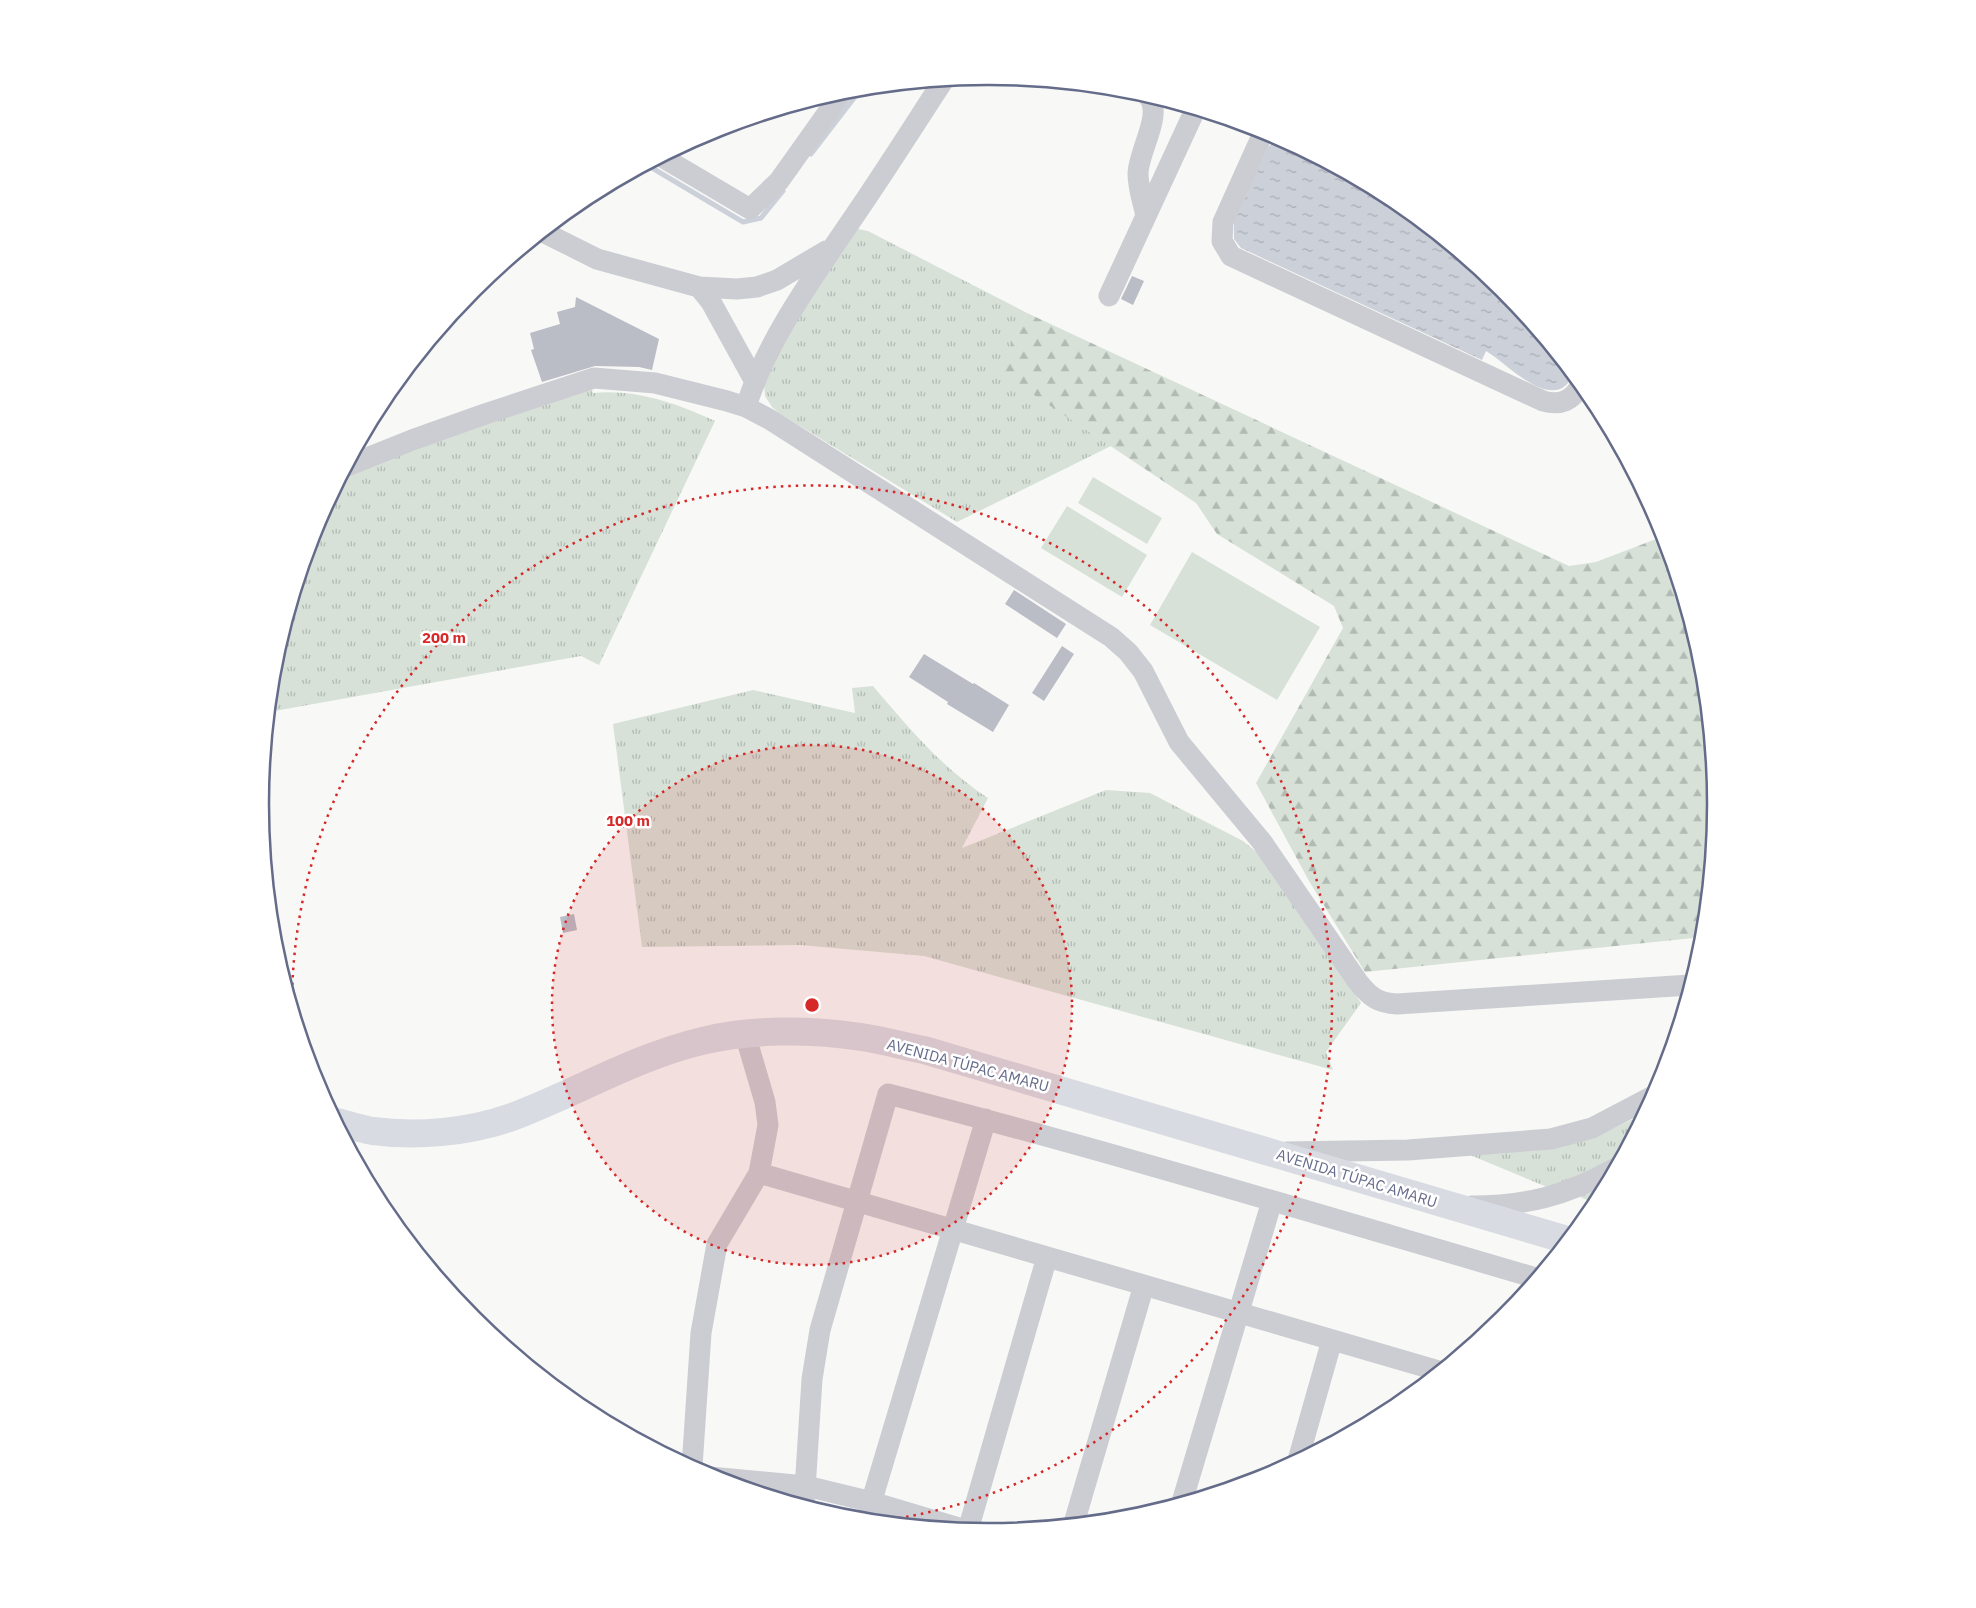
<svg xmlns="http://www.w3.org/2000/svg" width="1976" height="1608" viewBox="0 0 1976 1608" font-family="'IBM Plex Sans',sans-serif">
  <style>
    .grass { fill: url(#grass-tufts) }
    .forest { fill: url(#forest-firs) }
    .garden { fill: #d7e1d7 }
    .water { fill: url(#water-ripples) }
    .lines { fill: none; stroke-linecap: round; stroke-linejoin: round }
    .stream { stroke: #ccd0d8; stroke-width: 5 }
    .building { fill: #babcc6 }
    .minor { stroke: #cccdd2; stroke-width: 21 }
    .highway { stroke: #d9dbe2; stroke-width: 28 }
    .ring { fill: none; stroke: #d62828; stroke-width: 2.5; stroke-dasharray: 2.5 5 }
    .labels { text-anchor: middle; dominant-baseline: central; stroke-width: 5; stroke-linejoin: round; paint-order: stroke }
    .street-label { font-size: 15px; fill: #656c8a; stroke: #fff }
    .rim { fill: none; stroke: #656c8a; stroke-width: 2.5 }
    .centre { fill: #d62828; stroke: #fff; stroke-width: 2.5 }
    .ring-label { font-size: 15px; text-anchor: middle; font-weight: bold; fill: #d62828; stroke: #fff; stroke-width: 5; stroke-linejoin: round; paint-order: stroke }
  </style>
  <defs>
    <pattern id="grass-tufts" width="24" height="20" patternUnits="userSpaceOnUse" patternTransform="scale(1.25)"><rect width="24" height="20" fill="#d7e1d7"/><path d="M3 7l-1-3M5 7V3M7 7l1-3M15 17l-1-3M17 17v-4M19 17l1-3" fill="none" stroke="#b2bab4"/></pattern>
    <pattern id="forest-firs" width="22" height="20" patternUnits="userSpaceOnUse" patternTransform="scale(1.25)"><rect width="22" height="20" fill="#d7e1d7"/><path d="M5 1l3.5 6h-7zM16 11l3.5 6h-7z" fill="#b2bab4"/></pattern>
    <pattern id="water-ripples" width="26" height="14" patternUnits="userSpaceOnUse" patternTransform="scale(1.25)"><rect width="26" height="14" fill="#ccd0d8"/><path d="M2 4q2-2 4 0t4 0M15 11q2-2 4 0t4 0" fill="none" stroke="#a9adb5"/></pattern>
  </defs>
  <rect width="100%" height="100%" fill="#f8f9f6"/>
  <path class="grass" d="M858,229L868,231L1027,313L999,371L1111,446L957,522L780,414L772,407L765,396L764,385L774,356L854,232Z
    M590,385L593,393C636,389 676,403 715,421L599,665L581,656L269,712L274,662L316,525L342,477L381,460Z
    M873,686C908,727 942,768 988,798L962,848L1106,790L1150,793L1243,841L1264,858L1361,1003L1326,1052L1333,1070L924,956L800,945L642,947L613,724L753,690L855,713L852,688Z
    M1631,1120L1640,1121L1621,1156L1552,1189L1470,1155L1591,1139Z
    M1607,1183L1596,1204L1580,1197Z"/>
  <path class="forest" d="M1027,313L1569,566L1596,562L1664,536L1702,662L1716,804L1703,937L1365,972L1309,881L1256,783L1343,628L1334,606L1217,534L1196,503L998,371Z"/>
  <path class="garden" d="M1093,477L1162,518L1147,544L1078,503Z
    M1067,506L1147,555L1122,597L1041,548Z
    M1192,552L1320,627L1277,700L1150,625Z"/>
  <path class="water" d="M1278,138L1393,199L1503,290L1573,375C1554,416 1507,363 1486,351L1482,360L1241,248L1234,239V222L1268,147Z"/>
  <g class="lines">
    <path class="stream" d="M811,154L861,89
      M647,165L743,222L761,218L783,191"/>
  </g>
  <path class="building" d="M1132,276L1144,281L1133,305L1121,299Z
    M576,297L659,339L652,370L639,367L595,366L542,382L531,350L534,349L530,333L560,324L557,312L575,307Z
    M1014,590L1066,624L1057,638L1005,604Z
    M1062,646L1074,654L1044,701L1032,693Z
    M924,654L973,684L974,683L1009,705L993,732L947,704L948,702L909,677Z
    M574,914L577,930L563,933L560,917Z"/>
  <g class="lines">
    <path class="minor" d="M1264,131L1223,222L1222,241L1231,256L1543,401C1560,406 1573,401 1581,384
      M662,157L750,209L779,181L843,91
      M1146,216C1143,202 1138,188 1138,174C1138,151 1164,114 1148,96
      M543,232L597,259L699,287L737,289L757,287L777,280L826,251
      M699,287L711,302L754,380
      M1109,296L1195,110
      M746,407C766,341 814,276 853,218C884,173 913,127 943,81
      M347,466L412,440L485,414L594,378L655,383L727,401L746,407L769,419L1111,637L1128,652L1143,671L1179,742L1262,842L1358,982C1370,997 1378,1003 1397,1004L1690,985
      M1286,1152L1408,1150L1551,1139L1592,1128L1653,1096
      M759,1173L1439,1371
      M1471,1206C1526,1206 1565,1196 1614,1169
      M1298,1460L1332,1340
      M692,1467L701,1333L717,1244L759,1173L768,1125L765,1102L745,1034
      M710,1477L806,1486L872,1502L966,1530
      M1182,1502L1272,1201
      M804,1505L812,1379L820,1330L888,1094C1106,1150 1320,1215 1536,1278
      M866,1520L986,1119
      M1074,1523L1144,1285
      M968,1530L1047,1257"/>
    <path class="highway" d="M337,1122C349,1125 361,1129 373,1131C418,1137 470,1132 512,1117C576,1093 635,1057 702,1041C752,1029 810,1029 861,1037C882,1040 903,1046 924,1050L1567,1240"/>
  </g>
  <circle cx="812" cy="1005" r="260" fill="#d62828" fill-opacity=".12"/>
  <g class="ring">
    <circle cx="812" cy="1005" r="260"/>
    <path d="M292 1000A520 520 0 1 1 880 1521"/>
  </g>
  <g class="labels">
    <g class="street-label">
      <text transform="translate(968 1065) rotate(15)">AVENIDA TÚPAC AMARU</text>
      <text transform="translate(1357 1178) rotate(17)">AVENIDA TÚPAC AMARU</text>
    </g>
  </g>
  <path d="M0 0H1976V1608H0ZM269 804a719 719 0 1 1 1438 0a719 719 0 1 1-1438 0Z" fill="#fff" fill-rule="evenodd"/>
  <path class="rim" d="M269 804a719 719 0 1 1 1438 0a719 719 0 1 1-1438 0Z"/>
  <circle cx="812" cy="1005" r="8" class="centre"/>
  <g class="ring-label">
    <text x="444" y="643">200 m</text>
    <text x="628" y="826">100 m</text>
  </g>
</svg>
